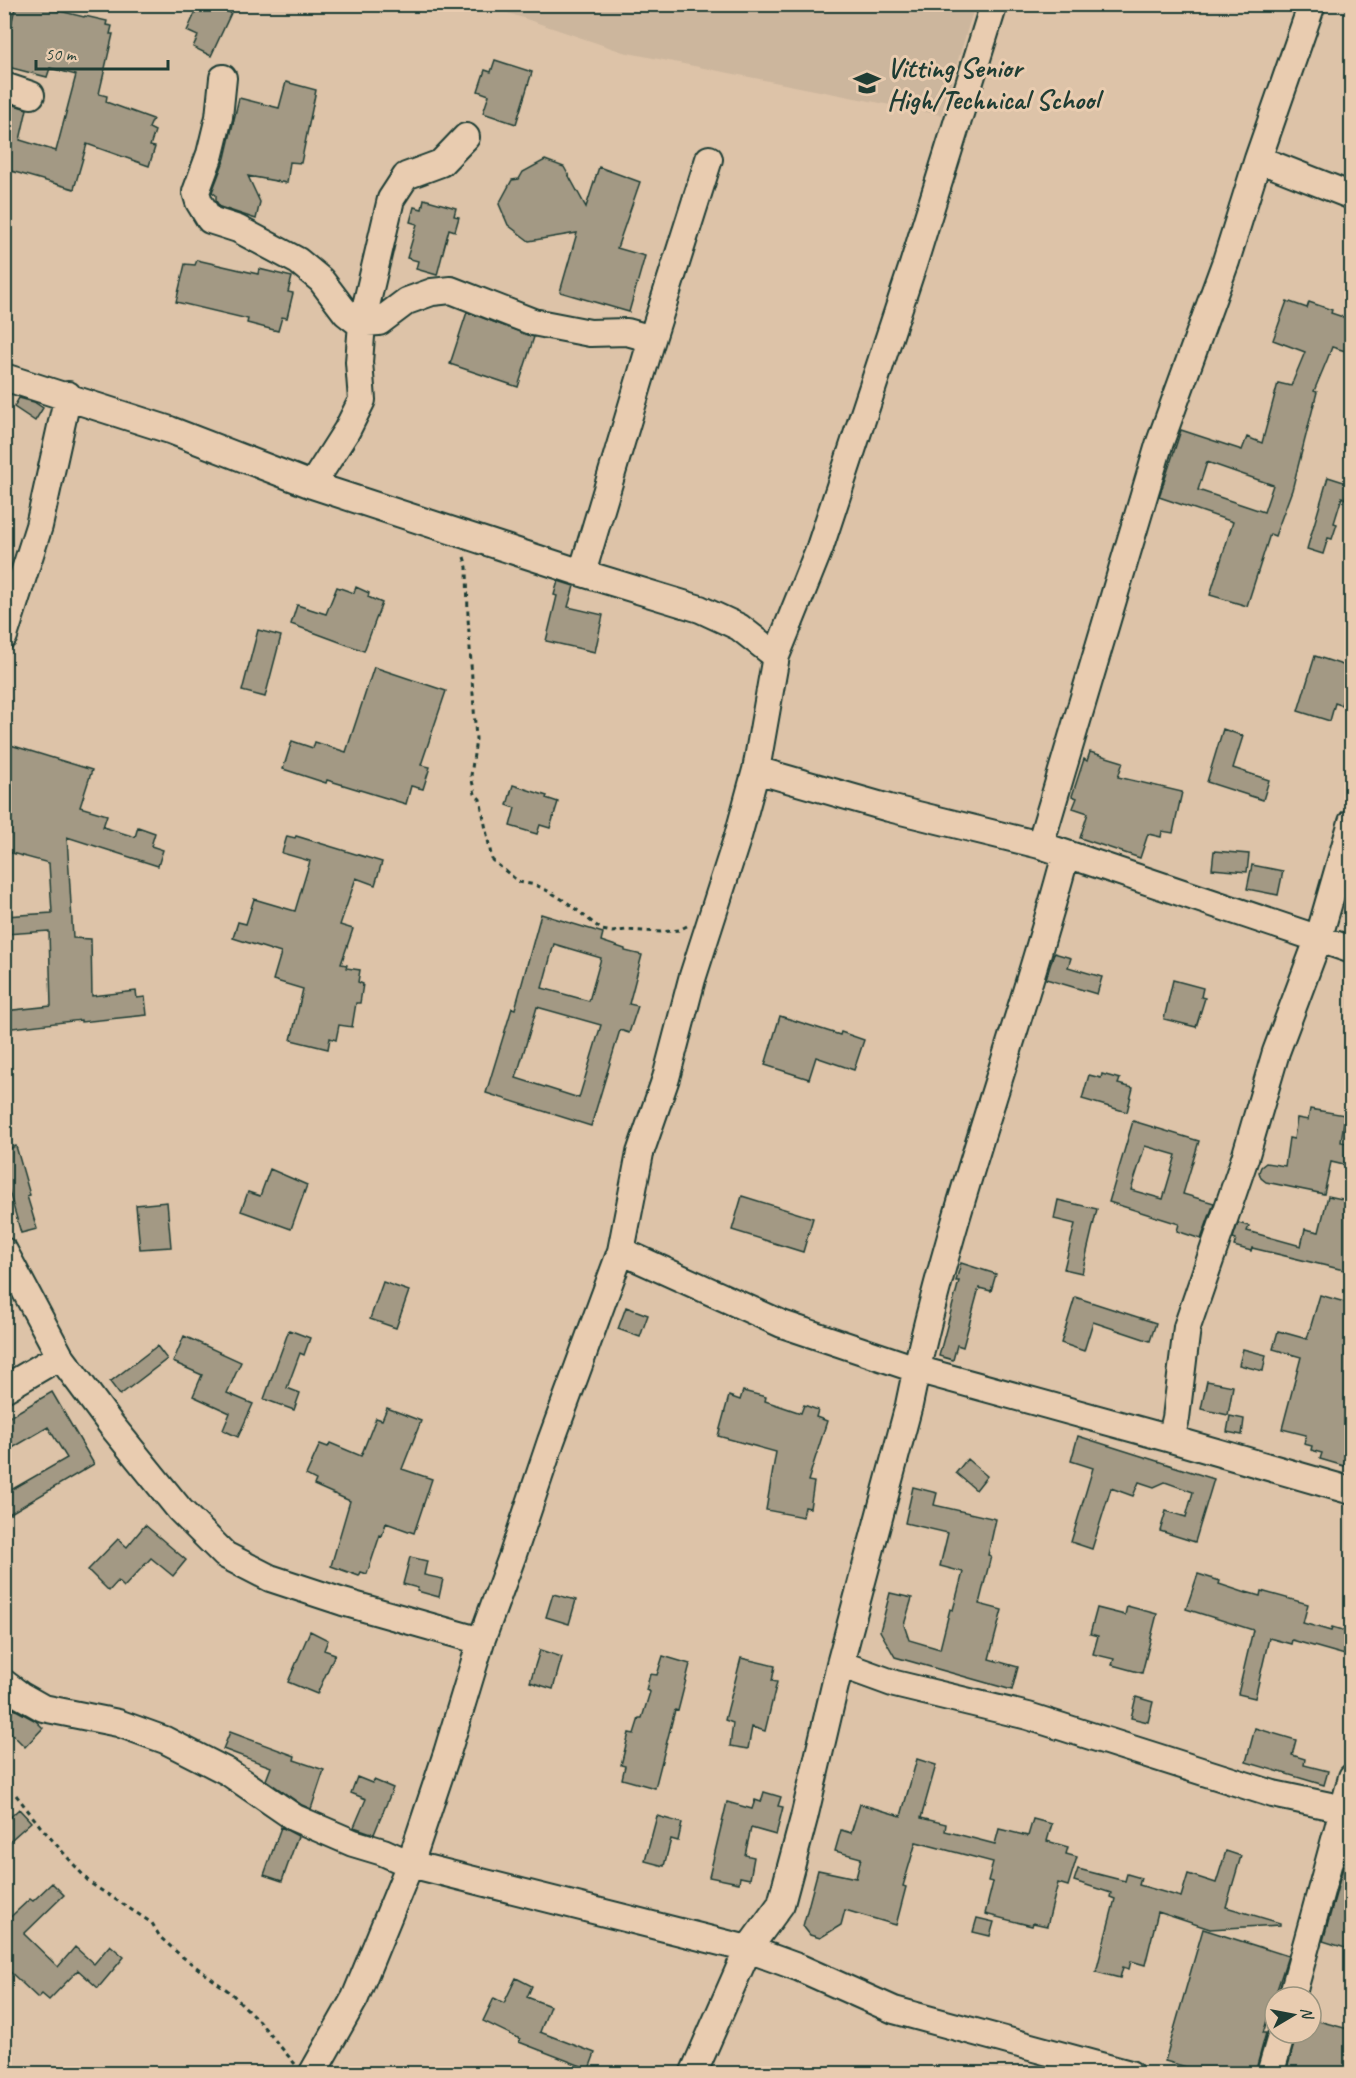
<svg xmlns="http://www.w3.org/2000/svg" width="1356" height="2078" viewBox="0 0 1356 2078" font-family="Caveat,sans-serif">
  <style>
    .built { fill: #ccb69d }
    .building { fill: #a39984; stroke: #1f3d34; stroke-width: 1.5; fill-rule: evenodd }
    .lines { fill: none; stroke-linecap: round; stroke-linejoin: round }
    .minor-casing { stroke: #1f3d34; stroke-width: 30 }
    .path { stroke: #1f3d34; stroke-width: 3; stroke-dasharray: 4.5 4.5; stroke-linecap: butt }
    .minor { stroke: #e9ccb0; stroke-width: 26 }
    .labels { text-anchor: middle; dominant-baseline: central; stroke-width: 6; stroke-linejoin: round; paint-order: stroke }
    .poi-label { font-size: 28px; font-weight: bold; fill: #1f3d34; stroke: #e9ccb0; text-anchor: start }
  </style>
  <rect width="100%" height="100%" fill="#ddc3a8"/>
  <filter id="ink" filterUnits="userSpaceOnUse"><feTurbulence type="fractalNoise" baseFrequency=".0167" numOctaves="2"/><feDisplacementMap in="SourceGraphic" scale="12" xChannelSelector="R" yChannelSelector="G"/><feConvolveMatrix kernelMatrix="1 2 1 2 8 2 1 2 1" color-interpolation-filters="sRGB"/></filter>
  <g filter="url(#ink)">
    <path class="built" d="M485,5H975L941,115L623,52Z"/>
    <path class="building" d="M16,4H31L84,17L85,16L107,21L106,25L112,26L110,34H113L99,94L107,96L106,102L153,119L149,128L155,131L150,146L155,147L149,166L87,144L74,189L4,169L5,102L27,109L20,140L56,151L76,75L50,68L47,77L4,66V54Z
      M199,4H212L231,13L211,56L193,47L198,36L187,31Z
      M495,60L532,72L516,124L483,113L489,95L478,91L485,70L491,72Z
      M286,82L316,90L301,163L290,162L287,183L248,176L260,202L256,219L220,207L216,201V195L212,192L225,158L239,98L279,108Z
      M545,160L564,167L586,207L599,167L640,182L617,248L645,256L629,312L560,292L577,233L529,241L508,225L499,204L512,180L519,179L523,172Z
      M424,199L456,208L454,216L459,217L455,231L449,229L437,275L416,269L418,261L407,258L417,224L410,222L414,207L422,209Z
      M197,260L258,274L259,269L292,277L288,292L293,293L287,318L282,317L278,331L247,323L248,319L176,302L185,264L195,265Z
      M1287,301L1307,308L1309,302L1332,310L1331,313L1352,320V353L1332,347L1327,360L1314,391L1317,392L1292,490L1275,536L1270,534L1247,606L1210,595L1233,522L1159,497L1181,430L1242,450L1247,437L1262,443L1278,383L1291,386L1305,352L1273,340ZM1207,462L1273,485L1264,512L1198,490Z
      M467,312L534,337L518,387L450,364Z
      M19,398L34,402L43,408L35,421L14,407Z
      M1328,477L1350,484L1345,499L1342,497L1334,523L1337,524L1332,539L1328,538L1323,554L1307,549Z
      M558,581L574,586L568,607L603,615L595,652L546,641L557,596L554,595Z
      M337,587L354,593L356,587L369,593L368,597L382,603L364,651L291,624L297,605L326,614Z
      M258,630L281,636L265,697L242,691Z
      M1315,656L1349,667L1346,676L1350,678L1341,705L1335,703L1330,721L1298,711Z
      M374,667L446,691L421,765L430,767L423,789L411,786L406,804L327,780L326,783L283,769L292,741L313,748L315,742L346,752Z
      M1223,729L1243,736L1233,768L1269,780L1263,800L1207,782Z
      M4,743L92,770L80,807L107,815L103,827L135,837L138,827L155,833L151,846L163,850L158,866L67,837L73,938L91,939L92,996L136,991L137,998L145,997L147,1015L81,1022V1020L4,1029V1011L51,1006L49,931L6,934L5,916L52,913L49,863L4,851L10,826L4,824Z
      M1090,752L1123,762L1118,777L1182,792L1173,833L1162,831L1161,837L1148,834L1140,858L1080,838L1088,813L1073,808L1077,798L1072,796L1084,759L1087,761Z
      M513,785L547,796L546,798L558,802L550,828L540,825L537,834L510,826L515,808L507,805Z
      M287,836L295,838L296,836L382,862L375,885L356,878L340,925L353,929L341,964L347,965L346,968L360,970L358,982L363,984L360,1003H356L352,1027L339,1025L336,1040L330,1038L328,1049L291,1040L303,989L273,980L281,953L233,938L238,922L246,924L254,899L295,911L310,861L282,853Z
      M1214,851L1249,854L1247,872L1212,869Z
      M1252,865L1283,871L1278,895L1247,889Z
      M541,914L603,933L601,941L625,949V951L642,955L629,1004L638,1006L629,1033L620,1030L591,1126L486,1093L512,1008L515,1009ZM554,944L601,958L589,1001L542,988ZM537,1007L601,1025L579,1098L516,1078Z
      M1054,953L1071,958L1068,967L1102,977L1097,994L1046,979Z
      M1173,980L1203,988L1201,997L1205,998L1196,1027L1164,1019Z
      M780,1016L840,1035L841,1032L864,1040L854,1070L816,1057L809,1079L765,1065Z
      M1102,1074L1120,1079L1118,1084L1133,1088L1127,1112L1082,1099L1089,1075L1101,1078Z
      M1310,1109L1345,1115L1341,1142L1347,1143L1344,1165L1331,1162L1324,1194L1266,1182L1261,1178L1259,1172L1261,1167L1266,1163L1285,1166L1289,1138L1294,1139L1297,1118L1308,1120Z
      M1133,1121L1199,1141L1183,1194L1214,1203L1201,1239L1177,1231L1179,1224L1109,1202ZM1145,1146L1176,1155L1163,1199L1131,1190Z
      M16,1146L30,1195L27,1196L37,1229L21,1233L4,1174V1150Z
      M270,1169L307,1185L291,1229L241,1211L248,1192L260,1196Z
      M742,1196L813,1218L803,1252L732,1230Z
      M1328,1196L1352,1201V1272L1252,1248L1251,1251L1234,1246L1236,1239L1233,1238L1238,1223L1249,1226L1247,1231L1301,1246L1305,1229L1319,1232Z
      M1058,1200L1097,1209L1082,1273L1064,1269L1075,1224L1054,1219Z
      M167,1202L171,1247L140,1249L136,1205Z
      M961,1263L996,1274L991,1291L979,1288L963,1347L957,1345L953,1360L939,1356L959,1281H956Z
      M383,1282L409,1291L396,1328L370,1319Z
      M1320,1295L1352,1304V1422L1347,1436L1352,1437V1456L1347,1455L1344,1466L1320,1459L1322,1453L1311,1450L1312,1446L1304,1444L1306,1435L1282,1429L1301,1357L1273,1349L1278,1331L1307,1339Z
      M1075,1297L1156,1323L1150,1341L1093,1322L1084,1351L1061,1343Z
      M626,1307L648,1315L640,1337L618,1329Z
      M289,1330L310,1338L304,1355L300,1353L287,1388L300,1393L294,1410L264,1399Z
      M184,1336L241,1362L227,1393L253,1404L238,1437L223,1430L230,1413L193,1396L202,1375L173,1362Z
      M157,1346L167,1359L120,1395L110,1382Z
      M1243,1349L1266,1355L1263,1371L1239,1365Z
      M1207,1381L1233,1386L1228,1415L1201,1409Z
      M743,1391L766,1397L765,1401L801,1413L804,1405L818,1410L816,1417L827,1421L808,1481L814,1482L810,1508L805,1507L803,1517L766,1510L776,1452L718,1436L729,1396L740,1400Z
      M52,1392L94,1464L4,1517V1494L67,1458L48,1427L4,1453V1420Z
      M387,1408L421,1421L402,1469L432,1479L414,1533L386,1523L382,1536L380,1535L367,1574L361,1572L359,1576L331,1566L350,1501L314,1485L316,1480L306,1475L320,1444L328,1447L330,1443L361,1456L376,1418L382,1420Z
      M1230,1416L1244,1419L1242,1435L1227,1432Z
      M1078,1436L1214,1479L1195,1542L1160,1531L1166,1511L1186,1517L1193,1492L1165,1482L1154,1487L1139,1482L1133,1496L1111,1488L1092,1549L1071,1542L1093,1468L1071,1461Z
      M967,1459L987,1476L976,1490L956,1473Z
      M913,1487L937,1493L934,1505L996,1519L988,1555L991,1556L979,1604L1002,1610L989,1659L1018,1667L1012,1690L895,1657L880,1631L890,1593L912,1598L904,1625L909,1640L940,1649L950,1609L953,1610L963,1572L940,1566L948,1533L905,1523Z
      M145,1525L186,1560L173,1576L151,1558L124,1587L118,1581L109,1591L88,1570L118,1539L127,1547Z
      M410,1557L427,1561L424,1575L443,1579L439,1597L417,1591L418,1588L403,1584Z
      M1198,1574L1220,1581L1219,1584L1246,1593V1592L1260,1596L1261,1591L1308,1604L1303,1623L1331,1631L1332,1627L1352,1633V1657L1292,1640L1291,1644L1269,1638L1255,1698L1238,1694L1253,1630L1186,1609Z
      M553,1594L576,1600L569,1624L546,1617Z
      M1127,1606L1157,1614L1142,1673L1112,1665L1114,1659L1093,1654L1098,1636L1090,1634L1097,1608L1125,1615Z
      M310,1631L328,1640L324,1650L335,1654L317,1694L288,1682Z
      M540,1650L562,1657L553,1689L530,1682Z
      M663,1656L690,1664L678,1711L675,1710L655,1788L622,1779L625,1766L621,1765L629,1733L634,1734L639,1718H642L650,1692L646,1690L650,1674L657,1675Z
      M741,1658L775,1666L772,1681L777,1682L765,1731L752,1727L748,1749L730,1746L733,1723L725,1720Z
      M1136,1697L1153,1702L1148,1722L1131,1718Z
      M14,1709L36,1721L43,1728L25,1747L4,1726V1718Z
      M1255,1728L1296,1740L1292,1755L1305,1759L1304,1765L1328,1771L1324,1785L1246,1762Z
      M230,1732L295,1756L294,1760L324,1770L311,1809L302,1805L266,1780L271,1767L223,1749Z
      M917,1759L936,1765L921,1818L946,1824L945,1831L995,1844L999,1829L1028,1836L1033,1819L1052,1824L1047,1841L1068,1847L1066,1854L1077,1857L1068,1886L1058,1883L1047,1926L1033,1923L1032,1926L985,1914L993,1882L988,1881L993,1862L916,1842L903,1886L906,1887L896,1925L845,1910L841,1925L820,1938L810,1935L803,1926L818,1870L856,1878L861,1858L835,1851L841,1830L851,1833L860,1804L901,1816Z
      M357,1777L372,1783L374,1780L393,1788L374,1834L354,1827L366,1799L351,1793Z
      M764,1792L781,1797L778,1806L783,1807L776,1835L751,1828L745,1855L754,1857L750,1879L740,1877L739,1883L709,1877L727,1802L752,1809L755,1800L761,1802Z
      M19,1809L31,1822L4,1846V1823Z
      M657,1816L682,1823L678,1841L671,1839L664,1866L645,1861Z
      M281,1827L298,1836L282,1881L264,1875Z
      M1226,1851L1241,1856L1226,1907L1280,1923V1925L1210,1929L1158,1912L1145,1965L1131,1961L1129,1969L1123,1967L1120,1978L1096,1972L1115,1899L1110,1897L1111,1893L1074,1881L1078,1869L1125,1881L1127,1874L1141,1878L1139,1885L1181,1897L1188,1874L1216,1883Z
      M1344,1864L1352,1866V1950L1323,1941Z
      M52,1883L64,1895L24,1934L58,1967L75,1947L94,1964L110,1945L124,1957L98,1988L78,1970L49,2000L42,1994L38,1998L4,1966V1923L30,1899L33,1901Z
      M977,1918L994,1922L990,1936L973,1932Z
      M1203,1929L1288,1956L1263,2033H1266L1255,2073H1208L1165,2061Z
      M516,1978L532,1986L527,1997L550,2006L540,2032L595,2053L589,2069L519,2042L520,2039L483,2021L494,1998L504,2003Z
      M1311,2019L1352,2030V2064L1349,2073H1286L1297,2033H1311Z"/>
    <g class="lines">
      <defs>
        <path id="minor" d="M223,78L219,117L210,154L196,192L199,202L210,220L238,229L298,261L321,280L346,313L355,320L362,323L359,362L362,400L347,430L312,485
          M4,86L31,95
          M466,137L441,163L406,176L391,199L362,323L379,322L407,301L432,292L451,290L533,322L590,333L627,332L652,339L709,159
          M1258,159L1352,196
          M4,377L170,430L312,485L582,573L700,609L739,627L776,656L756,770L889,808L1040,845L1352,950
          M582,573L652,339
          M4,636L39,526L68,395
          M776,656L820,547L913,265L994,4
          M756,770L738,836L692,979L666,1078L640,1153L621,1251L782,1324L916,1369L1171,1439L1352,1491
          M1040,845L1159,445L1226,261L1258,159L1312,4
          M1066,854C1017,1039 947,1218 909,1405L840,1664L804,1818L781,1904L748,1949L800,1968L894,2010L1130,2074
          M4,1251L60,1356L112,1426L180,1510L225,1555L270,1578L343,1602L481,1641
          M4,1389L60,1356
          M1171,1439L1176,1418L1187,1327L1245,1158L1276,1052L1318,940L1352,822
          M840,1664L895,1684L1028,1716L1273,1794L1344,1809
          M4,1683L20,1695L43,1708L118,1723L165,1740L228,1772L295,1818L353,1843L383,1852L410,1864L748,1949L693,2074
          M1292,1997L1352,1777
          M312,2074L355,1998L410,1864L447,1753L481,1641L512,1557L551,1441L621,1251
          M1270,2074L1282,2033"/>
      </defs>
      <use href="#minor" class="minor-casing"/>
      <path class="path" d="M464,557L467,567L468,618L476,739L471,776L475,794L480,799L492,860L519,882L536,885L552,893L568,903L602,930L612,932L626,930L661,932L679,930L687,926
        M16,1795L40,1826L90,1883L152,1923L160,1937L180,1955L231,1993L258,2020L295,2064"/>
      <use href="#minor" class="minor"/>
    </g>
  </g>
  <defs>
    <symbol id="school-bare" viewBox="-9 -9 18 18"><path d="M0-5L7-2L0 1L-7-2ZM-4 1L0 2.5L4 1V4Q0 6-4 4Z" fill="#1f3d34" stroke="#e9ccb0" stroke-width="2.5" paint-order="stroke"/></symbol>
  </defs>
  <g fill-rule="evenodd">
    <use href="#school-bare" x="848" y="64" width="38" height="38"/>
  </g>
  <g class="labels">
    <g class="poi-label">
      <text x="887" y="67">Vitting Senior<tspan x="887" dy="32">High/Technical School</tspan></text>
    </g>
  </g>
  <rect width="1356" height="2078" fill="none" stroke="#e9ccb0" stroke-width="24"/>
  <rect x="12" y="12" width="1332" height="2054" fill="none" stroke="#1f3d34" stroke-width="2" filter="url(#ink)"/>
  <g transform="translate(1293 2015) rotate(80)"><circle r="28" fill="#e9ccb0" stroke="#98937e" stroke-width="1.5"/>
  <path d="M0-4.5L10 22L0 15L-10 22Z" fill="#1f3d34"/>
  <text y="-9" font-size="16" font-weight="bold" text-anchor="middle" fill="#1f3d34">N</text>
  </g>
  <path d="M36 60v9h132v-9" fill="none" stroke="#1f3d34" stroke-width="3"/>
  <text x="45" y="60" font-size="18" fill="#1f3d34" stroke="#e9ccb0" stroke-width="4.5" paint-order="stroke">50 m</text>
</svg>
